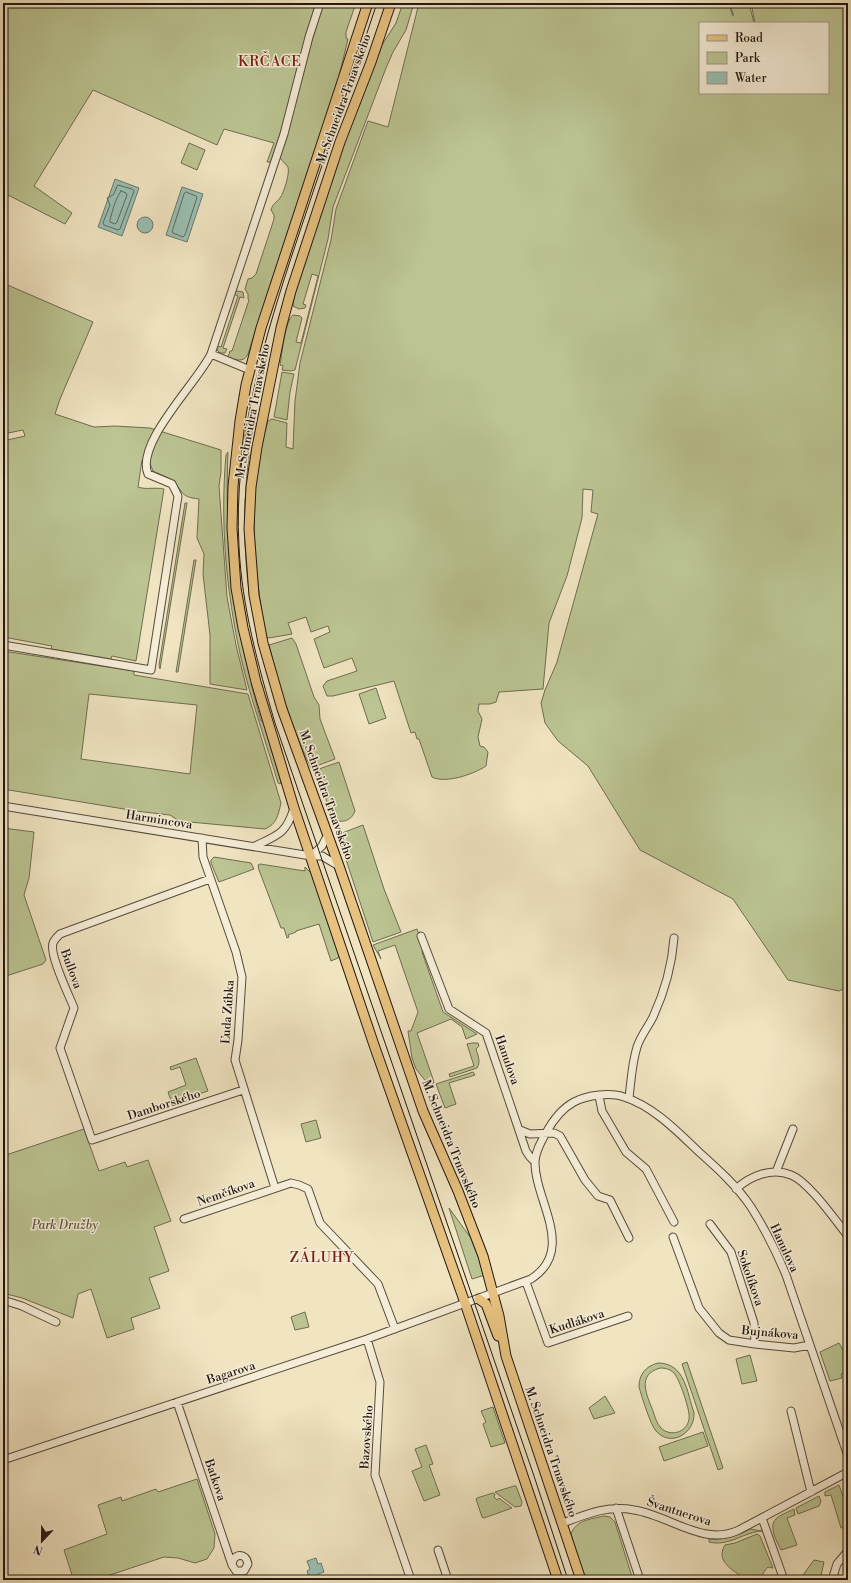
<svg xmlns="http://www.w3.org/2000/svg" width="851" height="1583" viewBox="0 0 851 1583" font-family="'Libre Bodoni',serif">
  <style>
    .green { fill: #bbc492; stroke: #6e6d51; fill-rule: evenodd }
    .water { fill: #9abfb3; stroke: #6a7b72 }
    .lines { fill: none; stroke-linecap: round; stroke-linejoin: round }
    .shore { stroke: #5e6a62; stroke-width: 1 }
    .stream { stroke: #6a7b72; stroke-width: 2 }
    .minor-casing { stroke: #564a3c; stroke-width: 9 }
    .major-casing { stroke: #221610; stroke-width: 11 }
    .minor { stroke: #f5edd7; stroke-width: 7 }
    .major { stroke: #e8c280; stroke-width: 9 }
    .tram { stroke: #221610; stroke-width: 1 }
    .labels { text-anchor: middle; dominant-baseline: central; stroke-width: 3; stroke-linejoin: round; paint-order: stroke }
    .street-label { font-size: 12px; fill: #221610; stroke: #f5edd7 }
    .park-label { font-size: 12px; font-style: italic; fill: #58533e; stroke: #f5edd7 }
    .quarter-label { font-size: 14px; letter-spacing: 1px; fill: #7a1f14; stroke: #f5edd7 }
  </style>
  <rect width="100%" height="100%" fill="#f0e4c1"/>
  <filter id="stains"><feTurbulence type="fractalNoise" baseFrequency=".005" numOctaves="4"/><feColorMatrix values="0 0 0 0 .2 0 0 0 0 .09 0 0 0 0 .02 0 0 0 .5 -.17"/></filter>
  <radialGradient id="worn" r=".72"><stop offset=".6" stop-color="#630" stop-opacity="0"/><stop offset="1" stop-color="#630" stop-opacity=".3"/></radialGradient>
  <path class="green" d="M3,3H317L280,134L271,162H267L274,143L224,129L217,145L93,90L34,186L72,213L65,224L8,195L3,198Z
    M323,3H356L346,32V38L348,39L338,80L248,354C244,363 236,360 228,357L230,351H232L249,300L248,299V294L245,289L248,279L252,278L256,274L274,219V215L271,210C273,203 276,203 280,198C284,193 290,173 288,167L280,158C296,106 307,54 323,3Z
    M403,3H414L406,30L393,52L386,68L333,207L328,239L295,370L290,371L282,370L283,366L280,365C282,354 285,321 293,315L300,316L302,318L296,342L301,343L318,276L312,274L303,304L306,305L305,308L299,309L293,306L294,296L347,135L377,58L382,45L396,23Z
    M419,3H749L754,23H700V93H828V23H755L751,3H848V987L839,991L788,980L733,899L640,850L588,766L558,741L545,723L541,703L545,690L557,662L598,514L591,512L593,490L583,489L582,518L567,576L549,623L543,689L499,692L496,702L490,704H479L478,711L482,719L478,737L480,746L484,747L488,752L486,766C474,774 446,784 432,777L419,739H417L415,732L411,733L394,681L333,696H327L323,686L327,681L357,671L352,658L324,668L314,639L330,632L328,626L311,632L306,617L288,623L292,634L269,638L266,637C253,565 247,492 268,421L272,419L287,423L286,447L293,449L295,401L300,363L331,240L336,209L368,121L388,127Z
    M189,143L205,150L197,170L181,163Z
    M3,283L93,322L60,399L55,414L94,427L115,426L150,428L221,450V472L219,486L227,597L236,645L247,690L210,684V635L203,574L204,554L197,538L199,499C180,497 184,492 173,481C168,477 159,474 153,471L149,461L142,460L138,487C146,490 155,487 164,489L136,661L112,656L111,659L51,649L52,646L3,637V441L25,436L23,430L3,434Z
    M237,291L243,292L244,298L240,297L223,348L227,349L225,353H220L217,350V346L221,347L238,296L234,294Z
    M282,372L294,374L290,392L287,420L274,417Z
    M254,423L257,424L251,455L245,501V543L250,600C242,541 243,483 254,423Z
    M228,452C225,530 230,607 252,683H251L261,721H263L281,782L280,784L278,783C266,742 251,700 241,658C226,591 220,522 226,455Z
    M185,503H187L160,669L159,665Z
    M194,560H196L178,672H176Z
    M292,638L296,644L314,697L319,705L320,719L335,759L311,768C292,729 279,687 269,645Z
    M3,651L134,671V675L248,694L281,803C278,815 277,824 265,829L179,821L170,815L136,811L3,789ZM89,694L197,705L190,774L81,759Z
    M376,688L386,718L369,724L359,694Z
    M339,762L355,811C352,821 339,825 332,817L316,770Z
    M363,825L384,889L401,932L373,942L339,838L342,833Z
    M3,828L34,832L29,878L24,895L46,960L43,964L3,977Z
    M214,857L251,863L254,869L219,882L211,863V860Z
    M260,864L305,871V867L311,873L340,955L338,958L331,961L319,924L296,931V932L288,935L289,937L287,938L284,928H281L259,870L258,865Z
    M417,929L424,948L422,952L443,1012L477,1034L466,1039L462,1027L451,1019L417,1033L433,1079L434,1083L428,1084L416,1069L412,1058L408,1031H411L418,1012L395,945L378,951L381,959L373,945Z
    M472,1043H478L479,1046L476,1049C478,1056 481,1061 477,1068L450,1077L449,1074L474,1066L467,1044Z
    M196,1058L208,1091L172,1103L168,1092L186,1085L180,1067L171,1070L170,1067Z
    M473,1072L475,1075L449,1083L456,1104L445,1108L436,1084Z
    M316,1120L321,1138L306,1142L301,1124Z
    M84,1129L99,1171L125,1162L127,1167L148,1160L171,1221L154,1227L169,1271L149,1278L160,1308L131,1318L134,1329L107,1338L91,1289L78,1294L73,1318L22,1298L3,1293V1156Z
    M449,1208L476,1245L485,1275L472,1279Z
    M305,1312L309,1327L295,1330L291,1317Z
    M839,1343L848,1359V1372L841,1374L842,1378L830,1381L820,1352Z
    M750,1355L757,1381L742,1384L736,1359Z
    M687,1362L723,1468L718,1470L682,1364Z
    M658,1363C685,1363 687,1392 694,1413C695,1433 671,1448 656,1431C650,1424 642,1397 639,1387C639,1374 646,1366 658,1363ZM660,1368C665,1368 670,1369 674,1373C679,1378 691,1412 689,1419C687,1433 670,1437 661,1428C657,1424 655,1417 653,1411C647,1395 636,1375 660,1368Z
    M605,1396L615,1413L594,1419L589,1408Z
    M493,1407L505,1443L491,1447L483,1424L486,1422L481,1411Z
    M703,1432L708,1446L664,1461L659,1447Z
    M426,1445L433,1464L429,1465L440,1495L424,1501L412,1471L422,1467L415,1449Z
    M197,1479L215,1534L214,1548L207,1559L195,1563L178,1558L164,1557L101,1578H73L64,1550L107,1534L98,1505L121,1497L122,1501L156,1489L158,1492Z
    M839,1485L848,1511V1526L841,1528L831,1495L825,1496V1492Z
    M514,1486H516L522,1502L521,1506L515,1507L495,1492Z
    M493,1493L495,1494L494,1497L497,1500L499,1498L512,1508L484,1518L482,1517L476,1499L477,1498Z
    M819,1496L821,1501L819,1506L798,1514L796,1508Z
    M794,1509L795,1515L787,1518L797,1545L781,1550C777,1542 768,1526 776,1519C780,1515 788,1512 794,1509Z
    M604,1516L610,1517L615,1522L633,1580H585L571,1534C576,1520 591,1519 604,1516Z
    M750,1529L762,1531C744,1532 729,1547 709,1542V1539C725,1540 736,1536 750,1529Z
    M757,1534L760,1536L773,1568L768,1567C765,1570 761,1576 761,1580H747C736,1572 714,1562 725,1545L735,1543Z
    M814,1560L824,1562L820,1580H805L803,1575Z"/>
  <path class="water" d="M115,179L139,188L122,236L98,227Z
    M182,187L203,194L187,242L166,235Z
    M137 225a8 8 0 1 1 16 0a8 8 0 1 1-16 0Z
    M316,1558L318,1564L321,1563L324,1572L318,1574L319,1577L310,1580L307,1571L310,1569L307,1561Z"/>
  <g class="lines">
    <path class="shore" d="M118,185L132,189L134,191L120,229L118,230L104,225L103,223L110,205L107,198L113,195Z
      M121,191L126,193L127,195L117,222L115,224L110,222V220C113,209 115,200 121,191Z
      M186,192L196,196L197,197L185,235L183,237L173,233L172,232L184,194Z"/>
    <path class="stream" d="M729,3L733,15"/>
    <defs>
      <path id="minor" d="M211,354L250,370
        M3,645L151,670L178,496L172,484L148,474C135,443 197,383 211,354L284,134L309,37L320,3
        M3,806L311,856H322L339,866
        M202,838L203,857L236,952L242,977L238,1040L235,1060L275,1188
        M255,846C278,835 286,834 294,808
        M311,856L322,846L328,834
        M210,879L60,934C58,936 54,940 53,943C49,955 69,995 74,1008L60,1048L92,1140L243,1090
        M421,936L449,1009L486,1033L526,1151L530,1157L535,1162
        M599,1096L602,1111L626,1152L646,1169L674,1222
        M629,1098C631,1081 632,1063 637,1047C640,1037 648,1027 653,1017C664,993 672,965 674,938
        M520,1130L530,1134L554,1133L560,1136L585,1180L598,1196L610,1200L629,1238
        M776,1172L793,1129
        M736,1189C750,1176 772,1167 791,1175C809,1182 835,1220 848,1236
        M184,1219L291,1183L299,1185L308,1189L320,1223L378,1284L395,1329
        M710,1224L731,1252L754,1323L755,1344
        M673,1237L699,1308L719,1333L729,1340L755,1344L794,1348L810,1345
        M526,1282L548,1343L628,1316
        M3,1300L22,1306L56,1322
        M367,1339L380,1382L375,1475L411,1580
        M177,1402L232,1565L236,1571H244L248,1564C246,1552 233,1553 232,1565
        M791,1411L811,1492
        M3,1460L367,1339L531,1279C577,1249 534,1200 535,1161C536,1150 541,1142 546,1133C553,1120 561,1109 574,1102C587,1095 611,1092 624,1097C653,1106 678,1132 699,1152C718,1169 737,1186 751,1207C765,1229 776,1251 786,1275L848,1456
        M616,1508L640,1580
        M762,1518L784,1580
        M563,1523C587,1514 608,1505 634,1510C669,1515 703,1547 739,1530L848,1472
        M438,1550L448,1580
        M832,1580L837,1564L848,1551"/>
      <path id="major" d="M368,3L261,328L246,385L240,421L233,486L232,528L236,588L243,628L256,682L294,808L374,1045L465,1303L558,1580
        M391,3L371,62L340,142L291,291L281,328L257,447L251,487L249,529L254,595L263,643L282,709L339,866L423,1111L458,1191L483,1256L499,1316L506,1356L581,1580
        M479,1299L486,1304L498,1336"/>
    </defs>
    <use href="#minor" class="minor-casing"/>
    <use href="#major" class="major-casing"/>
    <use href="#minor" class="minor"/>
    <use href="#major" class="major"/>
    <path class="tram" d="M377,3C351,82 323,161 297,240C264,339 233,442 239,547C242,607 258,665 275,723L534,1476L568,1580"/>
  </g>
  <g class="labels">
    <g class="street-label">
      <text transform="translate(344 99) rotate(-70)">M. Schneidra Trnavského</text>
      <text transform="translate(253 411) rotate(-79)">M. Schneidra Trnavského</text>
      <text transform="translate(326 795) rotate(70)">M. Schneidra Trnavského</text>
      <text transform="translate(159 820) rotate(9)">Harmincova</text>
      <text transform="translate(71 969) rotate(70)">Bullova</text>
      <text transform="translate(228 1012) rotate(-86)">Ľuda Zúbka</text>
      <text transform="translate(507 1060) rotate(71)">Hanulova</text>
      <text transform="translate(164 1105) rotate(-18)">Damborského</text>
      <text transform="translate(451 1144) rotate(68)">M. Schneidra Trnavského</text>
      <text transform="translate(226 1193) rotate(-19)">Nemčíkova</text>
      <text transform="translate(784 1248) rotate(65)">Hanulova</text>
      <text transform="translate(750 1278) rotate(71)">Sokolíkova</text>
      <text transform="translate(577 1322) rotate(-18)">Kudlákova</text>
      <text transform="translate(770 1333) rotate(5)">Bujnákova</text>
      <text transform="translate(231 1373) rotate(-18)">Bagarova</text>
      <text transform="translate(367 1437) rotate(-86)">Bazovského</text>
      <text transform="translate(551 1452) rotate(71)">M. Schneidra Trnavského</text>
      <text transform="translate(215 1480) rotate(71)">Batkova</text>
      <text transform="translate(679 1512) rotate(18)">Švantnerova</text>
    </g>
    <g class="park-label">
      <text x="65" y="1225">Park Družby</text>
    </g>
    <g class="quarter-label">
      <text x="270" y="62">KRČACE</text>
      <text x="322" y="1258">ZÁLUHY</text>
    </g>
  </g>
  <rect width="851" height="1583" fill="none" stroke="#f0e4c1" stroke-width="16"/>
  <rect x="4" y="4" width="843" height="1575" fill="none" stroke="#221610" stroke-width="2"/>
  <rect x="8" y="8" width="835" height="1567" fill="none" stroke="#221610"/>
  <rect x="699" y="22" width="130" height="72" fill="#f5edd7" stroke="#a19787"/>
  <rect x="707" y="35" width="20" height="6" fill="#e8c280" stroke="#a19787"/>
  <text x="735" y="42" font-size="12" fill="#221610">Road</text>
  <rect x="707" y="52" width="20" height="12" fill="#bbc492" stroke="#a19787"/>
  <text x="735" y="62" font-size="12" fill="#221610">Park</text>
  <rect x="707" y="72" width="20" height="12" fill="#9abfb3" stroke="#a19787"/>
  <text x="735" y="82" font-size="12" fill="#221610">Water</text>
  <g transform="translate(42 1541) rotate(202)" stroke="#f5edd7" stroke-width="3" paint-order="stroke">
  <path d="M0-3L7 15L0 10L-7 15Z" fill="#221610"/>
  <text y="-6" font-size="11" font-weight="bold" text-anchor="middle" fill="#221610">N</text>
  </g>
  <rect width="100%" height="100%" filter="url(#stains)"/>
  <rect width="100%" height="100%" fill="url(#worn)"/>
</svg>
